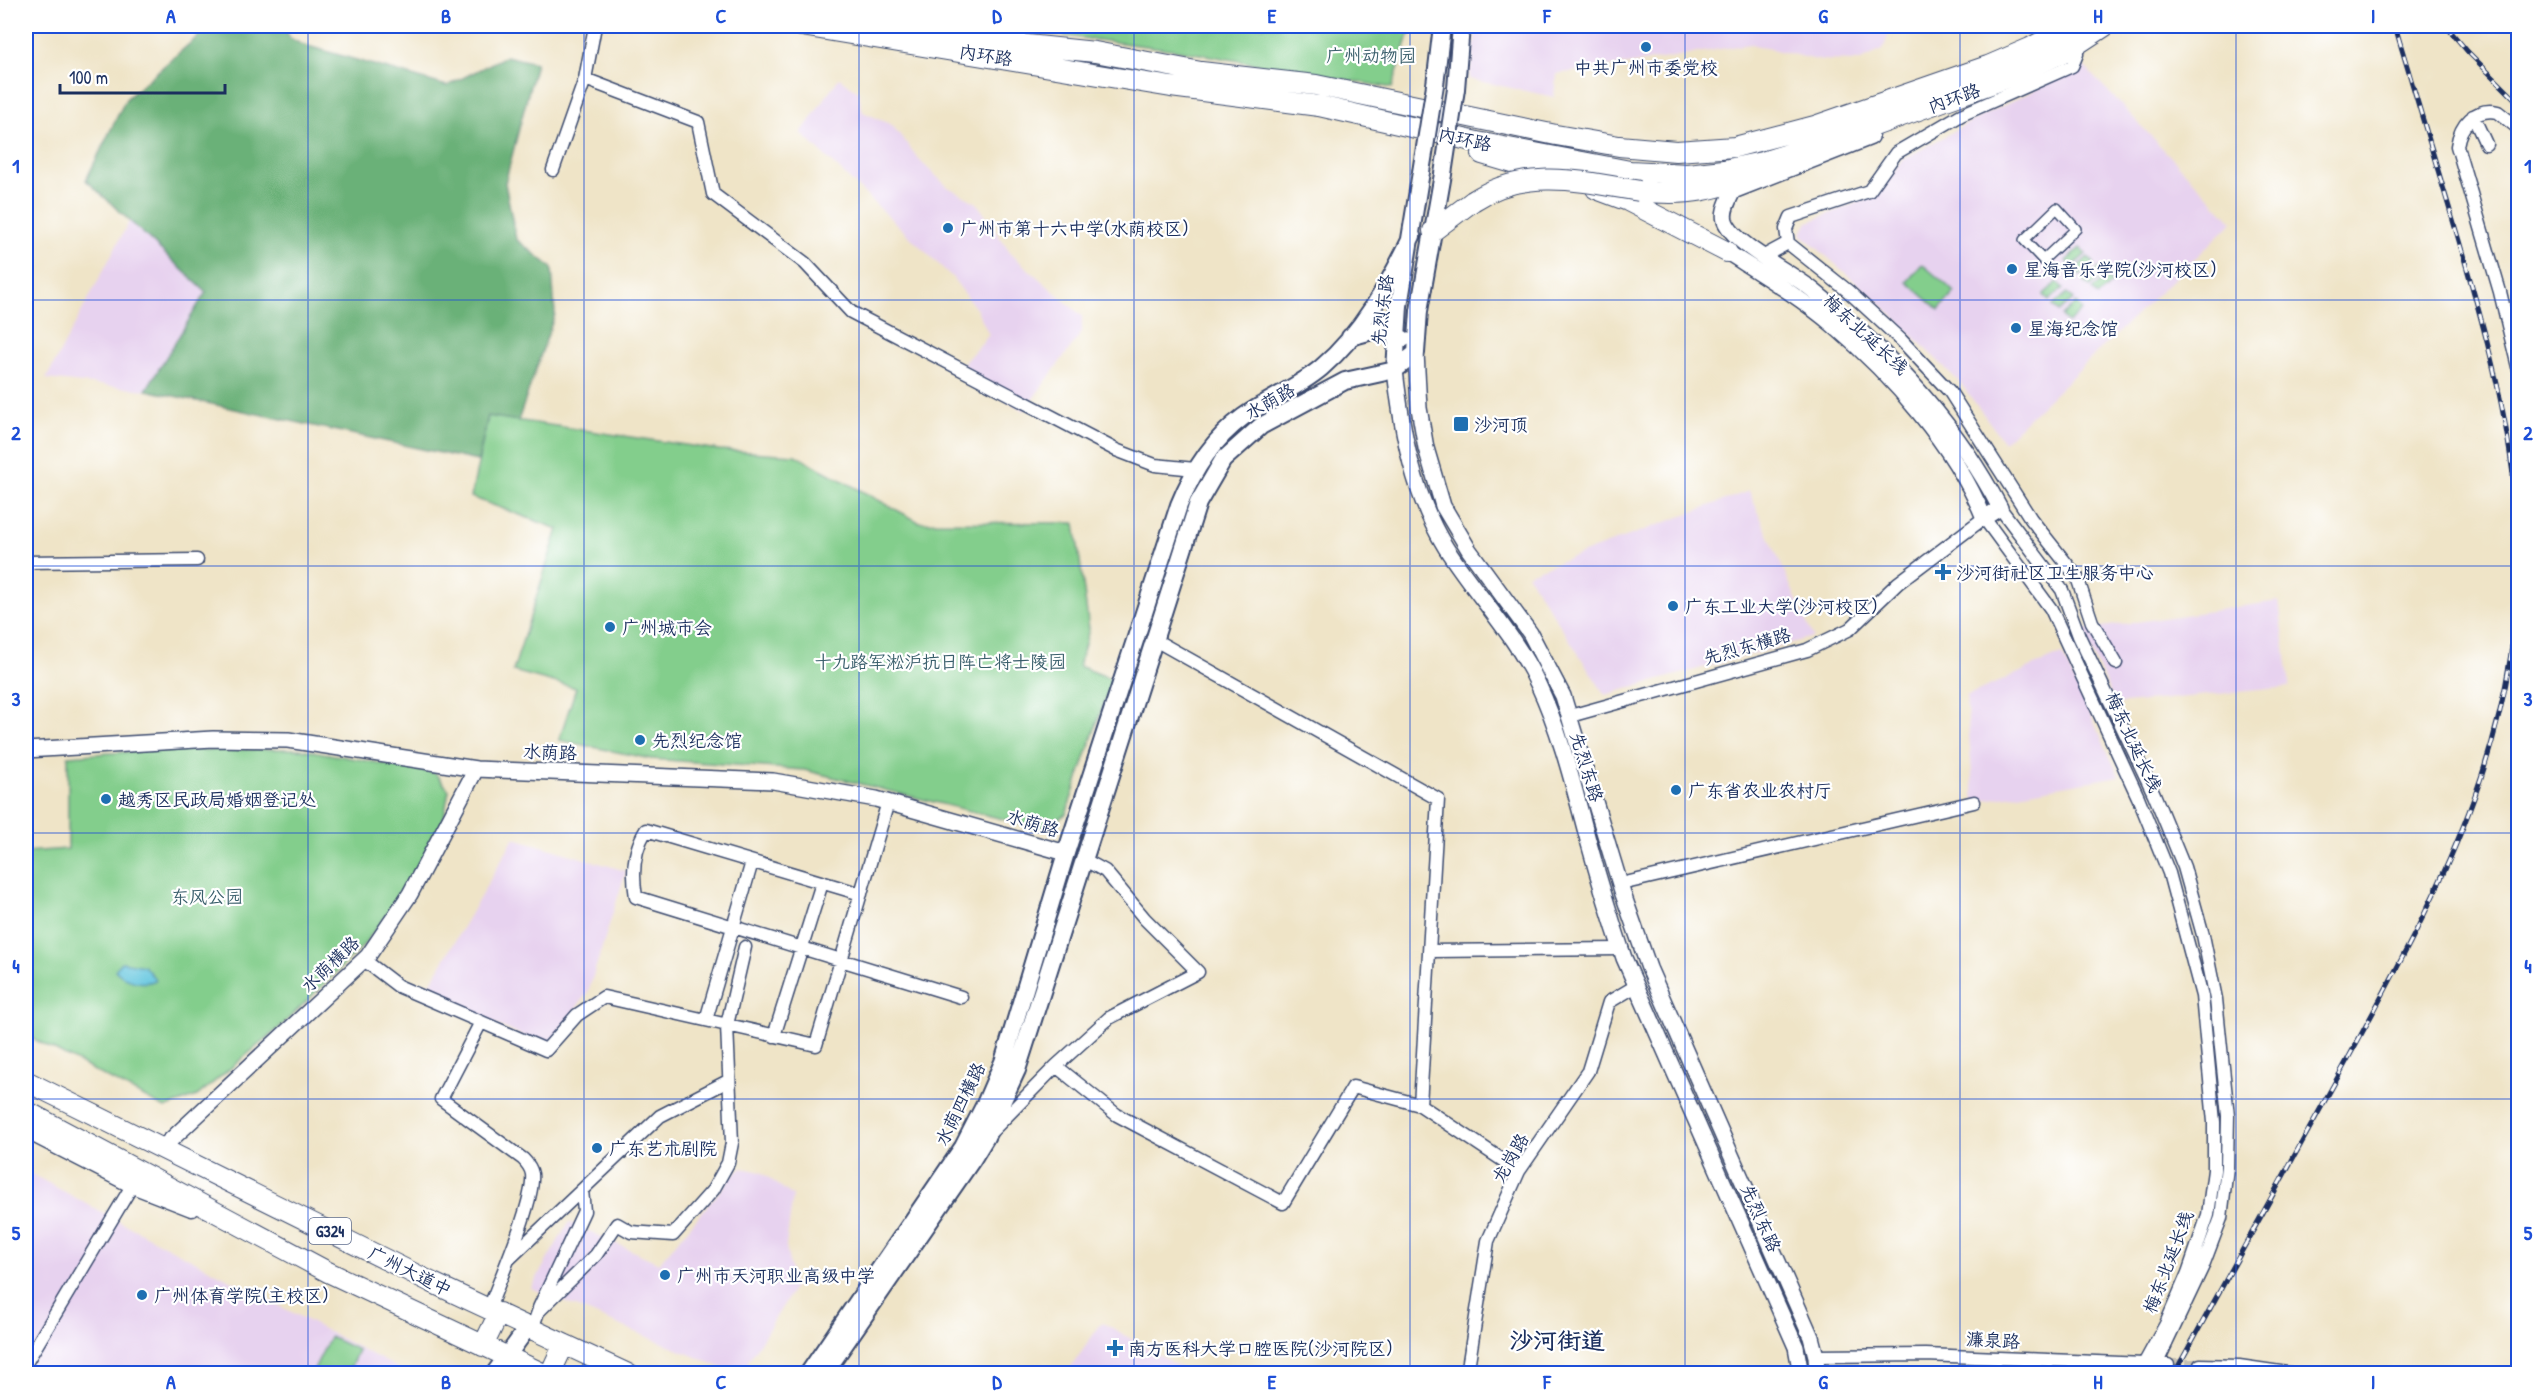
<svg xmlns="http://www.w3.org/2000/svg" width="2544" height="1399" viewBox="0 0 2544 1399" font-family="'Patrick Hand','LXGW WenKai TC',sans-serif">
  <style>
    .built { fill: #e7d2ef }
    .green { fill: #83ce8c; stroke: #4f7e75; stroke-width: 1.5 }
    .forest { fill: #6ab178; stroke: #42706b; stroke-width: 1.5 }
    .water { fill: #60c5de; stroke: #3e7a9e; stroke-width: 1.5 }
    .lines { fill: none; stroke-linecap: round; stroke-linejoin: round }
    .minor-tunnel { stroke: #c5c0b2; stroke-width: 12; stroke-dasharray: 12 6; stroke-linecap: butt }
    .pedestrian-casing { stroke: #3b4a6e; stroke-width: 12 }
    .minor-casing { stroke: #3b4a6e; stroke-width: 15 }
    .tertiary-casing { stroke: #3b4a6e; stroke-width: 18 }
    .secondary-casing { stroke: #3b4a6e; stroke-width: 20 }
    .primary-casing { stroke: #3b4a6e; stroke-width: 21 }
    .trunk-casing { stroke: #3b4a6e; stroke-width: 22 }
    .pedestrian { stroke: #fff; stroke-width: 9 }
    .minor { stroke: #fff; stroke-width: 12 }
    .tertiary { stroke: #fff; stroke-width: 15 }
    .secondary { stroke: #fff; stroke-width: 16 }
    .primary { stroke: #fff; stroke-width: 18 }
    .trunk { stroke: #fff; stroke-width: 20 }
    .rail-casing { stroke: #1b2f5e; stroke-width: 5 }
    .rail { stroke: #fff; stroke-width: 3; stroke-dasharray: 9; stroke-linecap: butt }
    .secondary-bridge-casing { stroke: #3b4a6e; stroke-width: 20; stroke-linecap: butt }
    .trunk-bridge-casing { stroke: #3b4a6e; stroke-width: 22; stroke-linecap: butt }
    .secondary-bridge { stroke: #fff; stroke-width: 16 }
    .trunk-bridge { stroke: #fff; stroke-width: 20 }
    .grid { fill: none; stroke: #1d4ed8; stroke-width: 1.5; stroke-opacity: 0.55 }
    .poi-dot { fill: #1f6fb2; stroke: #fff; stroke-width: 2 }
    .labels { text-anchor: middle; dominant-baseline: central; stroke-width: 4.5; stroke-linejoin: round; paint-order: stroke }
    .shield { fill: #fff; stroke: #5f6d8e; stroke-width: 1.5 }
    .shield-label { font-size: 16px; font-weight: bold; fill: #1b2f5e }
    .street-label { font-size: 18px; fill: #1b2f5e; stroke: #fff }
    .park-label { font-size: 18px; fill: #3a5f6c; stroke: #fff }
    .poi-label { font-size: 18px; fill: #1b2f5e; stroke: #fff; text-anchor: start }
    .district-label { font-size: 24px; font-weight: bold; fill: #1b2f5e; stroke: #fff }
    .neatline { fill: none; stroke: #1d4ed8; stroke-width: 2 }
    .grid-label { font-size: 20px; text-anchor: middle; font-weight: bold; fill: #1d4ed8 }
  </style>
  <rect width="100%" height="100%" fill="#fff"/>
  <filter id="ink" filterUnits="userSpaceOnUse"><feTurbulence type="fractalNoise" baseFrequency=".0167" numOctaves="2"/><feDisplacementMap in="SourceGraphic" scale="12" xChannelSelector="R" yChannelSelector="G"/><feConvolveMatrix kernelMatrix="1 2 1 2 8 2 1 2 1" color-interpolation-filters="sRGB"/></filter>
  <filter id="wash" filterUnits="userSpaceOnUse"><feTurbulence type="fractalNoise" baseFrequency=".008" numOctaves="4" result="noise"/><feDisplacementMap in="SourceGraphic" scale="24" xChannelSelector="R" yChannelSelector="G"/><feGaussianBlur stdDeviation="1.35" result="paint"/><feColorMatrix in="noise" values="0 0 0 0 0 0 0 0 0 0 0 0 0 0 0 0 0 1.4 0 .05"/><feComposite in="paint" operator="in"/></filter>
  <g filter="url(#wash)">
    <rect width="100%" height="100%" fill="#efe4c7"/>
    <path class="built" d="M1477,26H1891L1883,50L1858,61L1817,60L1750,44L1650,61L1556,74L1554,97L1469,79Z
      M2084,66L2233,222L2004,442L1961,384L1882,305L1801,234L1808,222L1872,197L1904,159L1974,120Z
      M839,78L858,91L863,112L892,125L922,163L948,187L977,203L1011,254L1082,316V332L1024,411L958,369L989,335L977,310L952,277L801,133Z
      M130,220L206,292L146,390L46,379Z
      M1749,491L1813,637L1605,695L1527,574Z
      M2279,601L2290,687L2115,704L2082,630Z
      M2062,654L2119,776L1974,802L1966,696Z
      M514,838L626,871L588,992L548,1046L424,995Z
      M742,1168L761,1172L793,1196L786,1246L794,1288L741,1373H734L531,1288L569,1222L659,1263L736,1172Z
      M26,1171L111,1217L407,1373H26Z
      M1102,1322L1190,1373H1067Z"/>
    <path class="green" d="M987,26H1412L1392,88L1177,50Z
      M2080,248L2086,254L2072,267L2066,261Z
      M2088,257L2094,263L2080,276L2074,270Z
      M1922,264L1955,292L1939,310L1907,282Z
      M2098,268L2104,274L2090,287L2084,281Z
      M2106,277L2112,283L2098,296L2092,290Z
      M2057,282L2063,288L2049,301L2043,295Z
      M2067,293L2073,299L2059,312L2053,306Z
      M2076,303L2082,310L2068,323L2062,316Z
      M488,416L719,450L795,455L919,522L1075,523L1089,629L1079,666L1112,679L1066,814L1043,829L804,770L651,759L559,740L576,688L513,671L558,529L471,497Z
      M301,749L435,773L449,790L442,829L410,884L362,947L279,1028L197,1096L165,1108L26,1035V852L68,849V756L154,750Z
      M330,1337L358,1350L348,1373H312Z"/>
    <path class="forest" d="M210,26H283L290,38L301,44L447,86L506,56L536,63L505,183L516,239L552,268L555,314L518,421L488,416L478,461L146,390L206,292L86,180L126,99Z"/>
    <path class="water" d="M122,962L144,966L156,980C142,986 125,981 115,970Z"/>
  </g>
  <g filter="url(#ink)">
    <g class="lines">
      <path class="minor-tunnel" d="M2168,1365H2200"/>
      <defs>
        <path id="pedestrian" d="M2057,208L2076,229L2043,260L2024,240Z"/>
        <path id="minor" d="M2077,54L2072,66L1961,115L1896,153L1869,191L1791,217L1786,229L1788,243L1848,291L1901,340L1950,392L2031,519L2077,577L2092,622L2116,663
          M585,79L698,122L713,194L805,263L851,312L1116,450L1155,465L1195,469
          M2473,116L2486,144
          M2518,128L2498,112C2475,107 2460,125 2457,146L2500,292L2518,367
          M553,170L585,79L595,26
          M1764,256L1788,243
          M2000,508L2062,590L2079,636L2154,794L2184,867L2203,935L2216,999L2228,1116L2227,1167L2221,1218L2202,1268L2156,1365
          M26,562L197,560
          M1155,640L1438,799L1420,1105L1519,1171
          M1570,716L1807,650L1850,629L1898,583L1984,518L2051,609L2138,797L2169,873L2202,996L2214,1122V1170L2208,1215L2188,1273L2166,1324L2144,1364
          M1621,884L1974,802
          M861,894L646,830C633,851 632,874 636,897L961,997
          M1430,951L1621,949
          M364,960L398,986L546,1050L577,1015L604,997L816,1045L888,802
          M706,1020L752,862
          M481,1022L441,1099L523,1159C527,1163 531,1168 532,1174C535,1201 499,1280 489,1309
          M774,1036L822,883
          M1056,1066L1117,1115L1283,1203L1353,1087L1420,1105
          M991,1132L1056,1066L1109,1018L1198,972L1145,919L1105,871L1083,859
          M509,1259L660,1116L728,1081
          M539,1308L584,1211L582,1190
          M532,1329L538,1312L596,1255L617,1224L631,1232L673,1235L713,1190L728,1163L732,1143L727,1025L745,947
          M1816,1356L1926,1355L2168,1365
          M26,1363L133,1184
          M2200,1365L2239,1366L2295,1374
          M1467,1374L1488,1241L1519,1171L1588,1071L1609,1002L1636,986"/>
        <path id="tertiary" d="M1727,252C1763,275 1800,297 1833,325C1892,375 1955,446 1984,518L2000,508C1956,423 1888,351 1814,291C1792,273 1739,247 1727,225C1720,215 1728,201 1733,191L1871,137
          M1416,353L1419,408L1426,448L1443,506L1469,550L1530,633L1563,696L1623,894L1649,968L1811,1337L1816,1356L1817,1374
          M1395,370C1402,432 1413,495 1446,548C1475,594 1515,634 1538,684C1561,733 1574,788 1588,840C1599,880 1611,919 1624,958L1796,1347L1801,1374
          M26,750L213,739L288,740L476,769L773,781L876,799L1066,853
          M161,1149L368,956L410,894L476,769"/>
        <path id="secondary" d="M1435,85L1442,26
          M1456,89L1461,26
          M1350,337L1383,328L1403,339
          M1416,353L1419,311L1443,174
          M1395,370L1399,306L1421,172
          M494,1374L528,1327
          M808,1374L963,1147L985,1104L1003,1062L1066,853L1179,505C1193,470 1212,440 1243,417C1268,399 1297,388 1321,368C1362,333 1389,284 1412,236
          M824,1374L972,1160L986,1137L1017,1070L1198,503L1223,460L1261,426L1345,381L1395,370L1416,353"/>
        <path id="primary" d="M26,1129L133,1184L192,1207"/>
        <path id="trunk" d="M802,26L1171,87L1319,106L1477,142L1630,171L1687,174L1724,170L1762,162L1852,134L2018,74L2070,49L2105,26
          M898,26L998,42L1095,52L1201,72L1316,85L1556,135L1619,146L1676,151L1735,147L1815,126L1988,66L2030,48L2071,26
          M2517,26L2518,28
          M1482,154L1563,178
          M1596,189L1628,201L1727,252
          M1639,191C1689,197 1718,190 1764,170
          M1433,231L1473,201
          M26,1081L433,1283L628,1374
          M26,1111L328,1272L544,1374
          M483,1346L499,1313
          M550,1374L564,1344"/>
      </defs>
      <use href="#pedestrian" class="pedestrian-casing"/>
      <use href="#minor" class="minor-casing"/>
      <use href="#tertiary" class="tertiary-casing"/>
      <use href="#secondary" class="secondary-casing"/>
      <use href="#primary" class="primary-casing"/>
      <use href="#trunk" class="trunk-casing"/>
      <use href="#pedestrian" class="pedestrian"/>
      <use href="#minor" class="minor"/>
      <use href="#tertiary" class="tertiary"/>
      <use href="#secondary" class="secondary"/>
      <use href="#primary" class="primary"/>
      <use href="#trunk" class="trunk"/>
      <defs>
        <path id="rail" d="M2446,26L2468,52L2518,102
          M2174,1374C2229,1274 2284,1174 2339,1075C2442,887 2533,726 2516,503C2508,411 2483,323 2457,234C2436,165 2416,95 2395,26"/>
      </defs>
      <use href="#rail" class="rail-casing"/>
      <use href="#rail" class="rail"/>
      <defs>
        <path id="secondary-bridge" d="M1421,172L1435,85
          M1443,174L1456,89"/>
        <path id="trunk-bridge" d="M1473,201C1525,167 1581,181 1639,191"/>
      </defs>
      <use href="#secondary-bridge" class="secondary-bridge-casing"/>
      <use href="#trunk-bridge" class="trunk-bridge-casing"/>
      <use href="#secondary-bridge" class="secondary-bridge"/>
      <use href="#trunk-bridge" class="trunk-bridge"/>
    </g>
  </g>
  <path class="grid" d="M308,26V1374M584,26V1374M859,26V1374M1134,26V1374M1410,26V1374M1685,26V1374M1960,26V1374M2236,26V1374M26,300H2518M26,566H2518M26,833H2518M26,1099H2518"/>
  <g class="poi-dot">
    <circle cx="1646" cy="47" r="6"/>
    <circle cx="948" cy="228" r="6"/>
    <circle cx="2012" cy="269" r="6"/>
    <circle cx="2016" cy="328" r="6"/>
    <rect x="1453" y="416" width="16" height="16" rx="3"/>
    <path d="M1940 563h6v6h6v6h-6v6h-6v-6h-6v-6h6z"/>
    <circle cx="1673" cy="606" r="6"/>
    <circle cx="610" cy="627" r="6"/>
    <circle cx="640" cy="740" r="6"/>
    <circle cx="1676" cy="790" r="6"/>
    <circle cx="106" cy="799" r="6"/>
    <circle cx="597" cy="1148" r="6"/>
    <circle cx="665" cy="1275" r="6"/>
    <circle cx="142" cy="1295" r="6"/>
    <path d="M1112 1339h6v6h6v6h-6v6h-6v-6h-6v-6h6z"/>
  </g>
  <g class="labels">
    <rect class="shield" x="309" y="1218" width="42" height="26" rx="4.5"/>
    <g class="shield-label">
      <text x="330" y="1231">G324</text>
    </g>
    <g class="street-label">
      <text transform="translate(986 55) rotate(9)">内环路</text>
      <text transform="translate(1954 98) rotate(-20)">内环路</text>
      <text transform="translate(1465 139) rotate(12)">内环路</text>
      <text transform="translate(1382 310) rotate(-83)">先烈东路</text>
      <text transform="translate(1866 334) rotate(43)">梅东北延长线</text>
      <text transform="translate(1270 401) rotate(-30)">水荫路</text>
      <text transform="translate(1747 646) rotate(-16)">先烈东横路</text>
      <text transform="translate(2134 742) rotate(65)">梅东北延长线</text>
      <text transform="translate(550 752) rotate(2)">水荫路</text>
      <text transform="translate(1587 767) rotate(73)">先烈东路</text>
      <text transform="translate(1033 823) rotate(17)">水荫路</text>
      <text transform="translate(330 964) rotate(-44)">水荫横路</text>
      <text transform="translate(960 1104) rotate(-64)">水荫四横路</text>
      <text transform="translate(1510 1158) rotate(-60)">龙岗路</text>
      <text transform="translate(1761 1218) rotate(66)">先烈东路</text>
      <text transform="translate(2168 1262) rotate(-69)">梅东北延长线</text>
      <text transform="translate(410 1271) rotate(26)">广州大道中</text>
      <text transform="translate(1993 1340) rotate(3)">濂泉路</text>
    </g>
    <g class="park-label">
      <text x="1371" y="55">广州动物园</text>
      <text x="940" y="661">十九路军淞沪抗日阵亡将士陵园</text>
      <text x="207" y="896">东风公园</text>
    </g>
    <g class="poi-label">
      <text x="1646" y="67" text-anchor="middle">中共广州市委党校</text>
      <text x="960" y="228">广州市第十六中学(水荫校区)</text>
      <text x="2024" y="269">星海音乐学院(沙河校区)</text>
      <text x="2028" y="328">星海纪念馆</text>
      <text x="1474" y="424">沙河顶</text>
      <text x="1956" y="572">沙河街社区卫生服务中心</text>
      <text x="1685" y="606">广东工业大学(沙河校区)</text>
      <text x="622" y="627">广州城市会</text>
      <text x="652" y="740">先烈纪念馆</text>
      <text x="1688" y="790">广东省农业农村厅</text>
      <text x="118" y="799">越秀区民政局婚姻登记处</text>
      <text x="609" y="1148">广东艺术剧院</text>
      <text x="677" y="1275">广州市天河职业高级中学</text>
      <text x="154" y="1295">广州体育学院(主校区)</text>
      <text x="1128" y="1348">南方医科大学口腔医院(沙河院区)</text>
    </g>
    <g class="district-label">
      <text x="1557" y="1340">沙河街道</text>
    </g>
  </g>
  <rect width="2544" height="1399" fill="none" stroke="#fff" stroke-width="66"/>
  <path d="M60 84v9h165v-9" fill="none" stroke="#1b2f5e" stroke-width="3"/>
  <text x="69" y="84" font-size="18" fill="#1b2f5e" stroke="#ffffff" stroke-width="4.5" paint-order="stroke">100 m</text>
  <rect x="33" y="33" width="2478" height="1333" class="neatline"/>
  <g class="grid-label">
    <text x="171" y="23">A</text>
    <text x="446" y="23">B</text>
    <text x="721" y="23">C</text>
    <text x="997" y="23">D</text>
    <text x="1272" y="23">E</text>
    <text x="1547" y="23">F</text>
    <text x="1823" y="23">G</text>
    <text x="2098" y="23">H</text>
    <text x="2373" y="23">I</text>
    <text x="16" y="173">1</text>
    <text x="2528" y="173">1</text>
    <text x="16" y="440">2</text>
    <text x="2528" y="440">2</text>
    <text x="16" y="706">3</text>
    <text x="2528" y="706">3</text>
    <text x="16" y="973">4</text>
    <text x="2528" y="973">4</text>
    <text x="16" y="1240">5</text>
    <text x="2528" y="1240">5</text>
    <text x="171" y="1389">A</text>
    <text x="446" y="1389">B</text>
    <text x="721" y="1389">C</text>
    <text x="997" y="1389">D</text>
    <text x="1272" y="1389">E</text>
    <text x="1547" y="1389">F</text>
    <text x="1823" y="1389">G</text>
    <text x="2098" y="1389">H</text>
    <text x="2373" y="1389">I</text>
  </g>
</svg>
